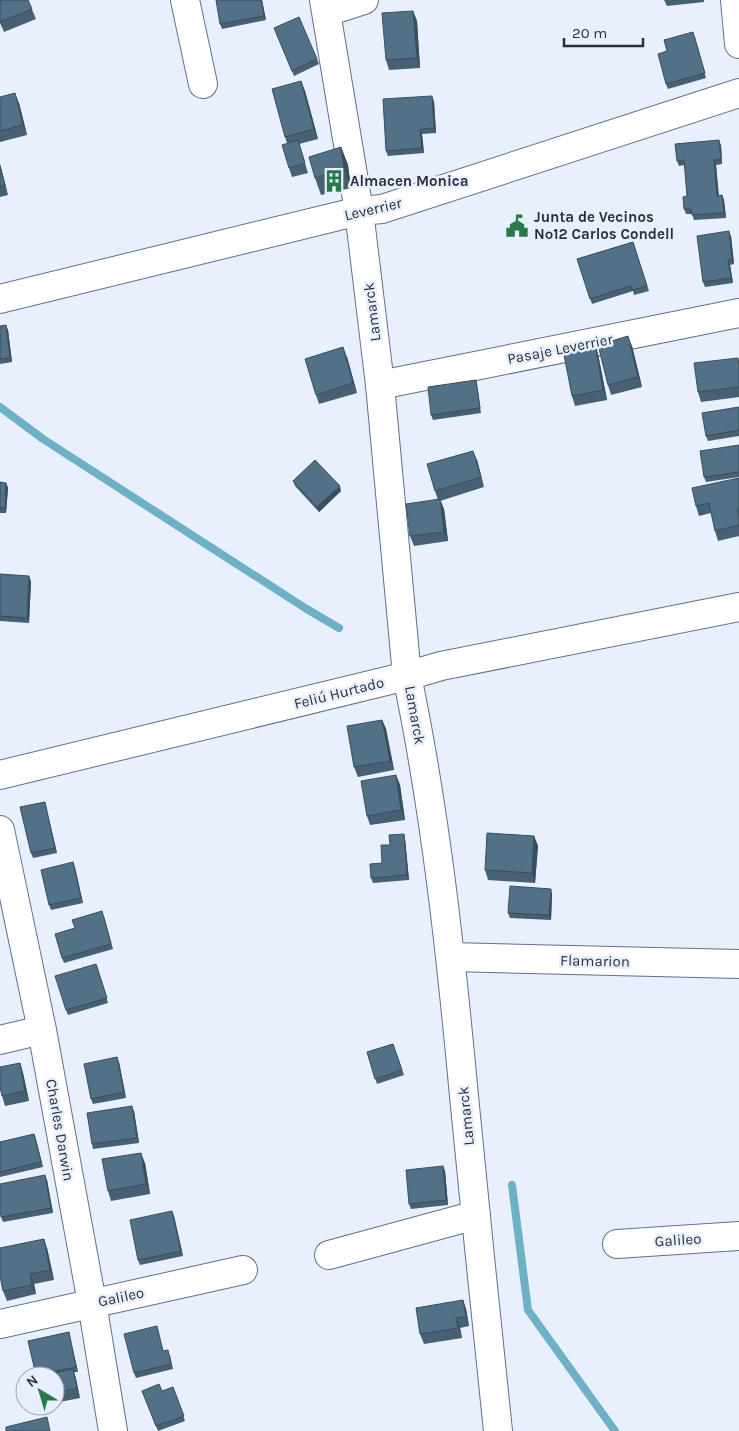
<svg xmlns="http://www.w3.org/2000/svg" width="739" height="1431" viewBox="0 0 739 1431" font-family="Karla,sans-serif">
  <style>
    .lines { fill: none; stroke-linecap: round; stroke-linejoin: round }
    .stream { stroke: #6eb0c5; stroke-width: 8 }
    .minor-casing { stroke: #61708d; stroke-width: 30 }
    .major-casing { stroke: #61708d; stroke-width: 30 }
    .minor { stroke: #fff; stroke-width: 28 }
    .major { stroke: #fff; stroke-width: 28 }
    .wall { fill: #476073 }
    .shaded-wall { fill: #394e5e }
    .building { fill: #527086; stroke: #394e5e }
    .labels { text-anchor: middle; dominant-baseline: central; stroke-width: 5; stroke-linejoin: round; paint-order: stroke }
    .poi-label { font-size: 15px; font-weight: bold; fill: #29303c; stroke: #e9f0fd; text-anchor: start }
    .street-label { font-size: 15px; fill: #29303c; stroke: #e9f0fd }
  </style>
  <rect width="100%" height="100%" fill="#e9f0fd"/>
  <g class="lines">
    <path class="stream" d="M0,407L43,439L305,608L339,628
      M512,1185L528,1310L615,1431"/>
    <defs>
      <path id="minor" d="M185,0L203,84
        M327,12L364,0
        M0,299L359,211L382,209L739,93
        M380,385L739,313
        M0,775L407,676L441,666L739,607
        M0,830L42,1030L92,1303L113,1431
        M451,957L739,964
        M0,1040L42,1030
        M617,1244L739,1236
        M329,1255L476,1215
        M0,1324L243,1270"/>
      <path id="major" d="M324,0L359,211L380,385L407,676C436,815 451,956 464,1096C475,1208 486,1319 498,1431
        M735,0L739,44"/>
    </defs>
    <use href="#minor" class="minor-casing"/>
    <use href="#major" class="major-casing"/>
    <use href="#minor" class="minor"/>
    <use href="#major" class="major"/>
  </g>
  <path class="wall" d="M0,0H28L36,19L4,32L0,23Z
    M218,0H262L266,20L222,29L220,24Z
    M664,0H704V2L667,6Z
    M413,11L417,21L420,68L389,70L386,60Z
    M276,33L317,59L319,64L294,76Z
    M695,37L706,78L668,89L666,84L667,51Z
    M301,81L305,91L318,139L299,144L308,173L292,177L289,168L287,143L285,137Z
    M0,97L19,103L27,135L0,142Z
    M434,101L436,133L422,134L424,153L388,156L386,151Z
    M721,145L722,164L716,165L719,196L722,195L724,200L726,218L694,220L692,214H686L684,209L687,196L685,165L679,166L677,161Z
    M341,147L348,165L351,188L321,195L315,178Z
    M0,164L8,195L0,197Z
    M731,236L734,264L730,265L733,283L705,287L703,282Z
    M633,242L649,291L634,295L633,291L592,304L577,259Z
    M0,326L8,330L12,362L0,364Z
    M595,344L598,354L607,400L575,406L572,396Z
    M632,346L642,387L611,395L608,385Z
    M347,357L357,393L319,404L316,395Z
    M739,360V397L701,402L698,392Z
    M476,380L477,385L481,413L433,420L431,415Z
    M739,407V436L708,441L706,436Z
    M739,445V477L706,482L704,477Z
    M477,460L484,487L440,501L444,509L448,541L414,546L410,536L438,500L435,491Z
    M739,478V536L718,541L715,531L711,513L699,516L696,506Z
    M293,481L341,491L319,512L295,486Z
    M0,482L6,483L8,488L6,513H0Z
    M0,574L31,581L29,623L0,621Z
    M382,720L386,729L394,770L358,777L354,767Z
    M396,775L400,785L405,820L370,825L367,816Z
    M46,807L57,853L33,858L31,853Z
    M404,834L405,839L409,880L373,883L371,878L382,863L390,845Z
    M534,836L538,846L535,883L488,880L485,870Z
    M73,862L83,903L51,910L49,905Z
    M552,894L551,920L510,918L508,913Z
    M104,916L113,949L64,963L62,958L75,928Z
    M98,969L108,1003L68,1015L66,1010Z
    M393,1044L404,1075L377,1084L367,1052Z
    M119,1062L126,1098L93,1104L91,1099Z
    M20,1063L23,1073L29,1101L5,1106L2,1096Z
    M134,1111L139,1143L93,1149L92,1144Z
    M34,1134L43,1167L0,1177V1142Z
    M145,1163L150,1194L111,1201L108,1191Z
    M443,1166L445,1171L448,1205L411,1209L409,1204Z
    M47,1180L53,1213L3,1222L1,1217Z
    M174,1216L183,1256L140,1265L138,1260Z
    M47,1248L54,1280L34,1284L36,1294L7,1301L3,1291Z
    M463,1300L466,1309L469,1326L460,1328L462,1338L424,1344L420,1334Z
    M158,1331L163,1351L170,1355L173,1369L136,1378L134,1373Z
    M69,1332L70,1337L78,1372H74L76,1379L80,1398L55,1403V1376H36L28,1341Z
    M173,1387L185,1421L158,1431L142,1391H162Z"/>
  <path class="shaded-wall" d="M261,0H262L266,20L264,16Z
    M413,11L417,21L420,68L417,58Z
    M301,81L305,91L318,139L314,129Z
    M15,93L19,103L27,135L23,125Z
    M432,96L434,101L436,133L434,128Z
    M420,129L422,134L424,153L422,148Z
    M719,140L721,145L722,164L721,159Z
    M341,147L348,165L351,188L344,170Z
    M714,160L716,165L719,201L717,196Z
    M0,164L8,195L5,185L0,167Z
    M722,195L724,200L726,218L724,213Z
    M729,231L731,236L734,264L732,259Z
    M728,260L730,265L733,283L731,278Z
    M6,325L8,330L12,362L10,358Z
    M628,336L632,346L642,387L638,377Z
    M595,344L598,354L607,400L603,390Z
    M343,347L347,357L357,393L353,383Z
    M473,451L477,460L484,487L481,477Z
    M6,483L8,488L6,513L5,508Z
    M340,486L341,491L319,512L317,507Z
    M440,499L444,509L448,541L444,532Z
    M29,576L31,581L29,623L27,618Z
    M382,720L386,729L394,770L390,761Z
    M396,775L400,785L405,820L401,810Z
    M45,802L46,807L57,853L55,848Z
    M404,834L405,839L409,880L407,875Z
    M534,836L538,846L535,883L532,873Z
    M73,862L75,867L83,903L81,898Z
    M551,889L552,894L551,920L549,915Z
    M117,1057L119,1062L126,1098L124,1092Z
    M20,1063L23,1073L29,1101L25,1091Z
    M132,1106L134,1111L139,1143L137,1138Z
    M34,1134L36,1139L43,1167L41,1162Z
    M141,1153L145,1163L150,1194L146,1184Z
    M443,1166L445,1171L448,1205L446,1200Z
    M45,1175L47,1180L53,1213L51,1208Z
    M172,1211L174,1216L183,1256L181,1251Z
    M44,1239L47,1248L54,1280L50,1270Z
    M30,1274L34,1284L36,1294L32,1285Z
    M463,1300L466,1309L469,1326L466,1317Z
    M456,1318L460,1328L462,1338L458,1328Z
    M69,1332L70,1337L78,1372L76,1367Z
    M73,1369L76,1379L80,1398L77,1388Z"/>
  <path class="building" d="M0,0H28L32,9L0,22Z
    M216,0H261L264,16L220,24Z
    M413,11L417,58L386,60L382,13Z
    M299,17L317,59L292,71L274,28Z
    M693,32L705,73L666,84L658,54L667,51L664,40Z
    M301,81L314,129L285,137L272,89Z
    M15,93L23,125L0,131V97Z
    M432,96L434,128L420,129L422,148L386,151L383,99Z
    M298,140L305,163L289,168L282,145Z
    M719,140L721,159L714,160L717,196L722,195L724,213L692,215L691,209H684L683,197L687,196L684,160L677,161L675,144Z
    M341,147L344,170L315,178L309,157Z
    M0,167L5,185L0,187Z
    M729,231L732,259L728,260L731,278L703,282L697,236Z
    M633,242L647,286L632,290L631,286L590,299L577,259Z
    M6,325L10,358L0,359V326Z
    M628,336L638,377L608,385L598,345Z
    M595,344L603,390L572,396L563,350Z
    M343,347L353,383L316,395L305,359Z
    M738,358L739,364V387L698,392L694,363Z
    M476,380L480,408L431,415L428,387Z
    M739,407V430L706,436L702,413Z
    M739,445V472L704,477L700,451Z
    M473,451L481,477L435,491L427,464Z
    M315,460L340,486L317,507L293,481Z
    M739,478V509L737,510L739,517V525L715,531L709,503L696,506L692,488Z
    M0,482L6,483L5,508H0Z
    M440,499L444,532L410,536L406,504Z
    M0,574L29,576L27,618L0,616Z
    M382,720L390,761L354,767L347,726Z
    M396,775L401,810L367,816L361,781Z
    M45,802L55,848L31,853L20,807Z
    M487,833L534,836L532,873L485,870Z
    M404,834L407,875L371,878L370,864L382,863L381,845H390L389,835Z
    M73,862L81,898L49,905L41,870Z
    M510,886L551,889L549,915L508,913Z
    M102,911L111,944L62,958L55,934L75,928L72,920Z
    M96,964L107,998L66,1010L55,976Z
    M393,1044L402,1070L375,1079L367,1052Z
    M117,1057L124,1092L91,1099L84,1064Z
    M20,1063L25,1091L2,1096L0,1087V1067Z
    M132,1106L137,1138L92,1144L87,1113Z
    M34,1134L41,1162L0,1172V1142Z
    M141,1153L146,1184L108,1191L102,1159Z
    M443,1166L446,1200L409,1204L406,1170Z
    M45,1175L51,1208L1,1217L0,1210V1184Z
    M172,1211L181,1251L138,1260L130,1220Z
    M44,1239L50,1270L30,1274L32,1285L3,1291L0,1276V1248Z
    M463,1300L466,1317L456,1318L458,1328L420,1334L416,1308Z
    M157,1326L163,1351L168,1350L171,1364L134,1373L124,1334Z
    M69,1332L76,1367L36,1375L28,1341Z
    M73,1369L77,1388L55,1393V1376H39Z
    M159,1384L162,1391L173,1387L184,1416L156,1426L142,1391Z
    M47,1417L50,1431H6V1427Z"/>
  <defs>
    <symbol id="building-bare" viewBox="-9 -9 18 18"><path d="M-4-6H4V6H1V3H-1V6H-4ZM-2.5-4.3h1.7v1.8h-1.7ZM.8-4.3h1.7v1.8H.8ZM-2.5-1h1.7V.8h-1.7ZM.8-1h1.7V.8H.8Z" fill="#297a4b" stroke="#e9f0fd" stroke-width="2.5" paint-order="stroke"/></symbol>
    <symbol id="civic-bare" viewBox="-9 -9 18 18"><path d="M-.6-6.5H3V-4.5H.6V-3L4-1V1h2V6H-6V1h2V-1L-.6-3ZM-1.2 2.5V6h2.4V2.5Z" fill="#297a4b" stroke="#e9f0fd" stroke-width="2.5" paint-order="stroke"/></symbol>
  </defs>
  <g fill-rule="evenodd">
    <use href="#building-bare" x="318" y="165" width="32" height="32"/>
    <use href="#civic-bare" x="501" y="210" width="32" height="32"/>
  </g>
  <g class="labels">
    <g class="poi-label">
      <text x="350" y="181">Almacen Monica</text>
      <text x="534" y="217">Junta de Vecinos<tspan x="534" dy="17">Nº12 Carlos Condell</tspan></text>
    </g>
    <g class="street-label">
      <text transform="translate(373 209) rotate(-13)">Leverrier</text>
      <text transform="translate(372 312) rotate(-97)">Lamarck</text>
      <text transform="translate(560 349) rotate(-11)">Pasaje Leverrier</text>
      <text transform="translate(339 693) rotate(-14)">Feliú Hurtado</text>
      <text transform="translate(415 715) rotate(80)">Lamarck</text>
      <text transform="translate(595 961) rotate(1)">Flamarion</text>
      <text transform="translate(466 1116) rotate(-96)">Lamarck</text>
      <text transform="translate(60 1130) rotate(80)">Charles Darwin</text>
      <text transform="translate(678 1240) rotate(-4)">Galileo</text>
      <text transform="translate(121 1297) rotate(-12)">Galileo</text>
    </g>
  </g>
  <g transform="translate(40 1391) rotate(322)"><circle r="24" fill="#e9f0fd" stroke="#9ca3b0"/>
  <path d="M0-4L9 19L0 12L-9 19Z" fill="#297a4b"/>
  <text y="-8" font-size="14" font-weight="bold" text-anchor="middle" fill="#29303c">N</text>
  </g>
  <path d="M564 38v8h79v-8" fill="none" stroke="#29303c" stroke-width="2.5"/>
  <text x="572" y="38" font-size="15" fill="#29303c" stroke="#e9f0fd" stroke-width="4" paint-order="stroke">20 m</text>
</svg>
